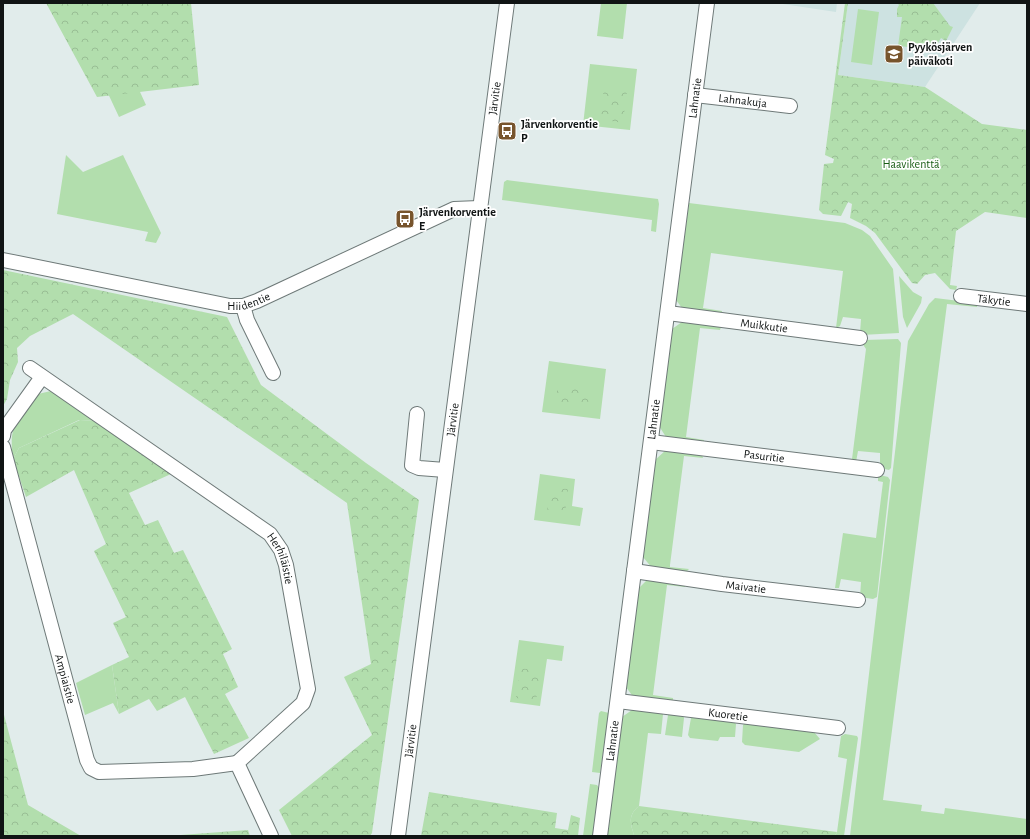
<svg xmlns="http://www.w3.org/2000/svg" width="1030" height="839" viewBox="0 0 1030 839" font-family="'Alegreya Sans',sans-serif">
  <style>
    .built { fill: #cde2e1 }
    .grass { fill: #b2dead }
    .forest { fill: url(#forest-crowns) }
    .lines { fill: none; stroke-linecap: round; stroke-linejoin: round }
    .minor-casing { stroke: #6e7978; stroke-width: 16 }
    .minor { stroke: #fff; stroke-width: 14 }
    .labels { text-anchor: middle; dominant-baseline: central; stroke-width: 3.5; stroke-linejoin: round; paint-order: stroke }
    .poi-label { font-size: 12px; font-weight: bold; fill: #101414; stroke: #fff; text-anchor: start }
    .street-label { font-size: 12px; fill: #101414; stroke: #fff }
    .park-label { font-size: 12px; fill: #175c13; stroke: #fff }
  </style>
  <defs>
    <pattern id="forest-crowns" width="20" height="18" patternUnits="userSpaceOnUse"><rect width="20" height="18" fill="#b2dead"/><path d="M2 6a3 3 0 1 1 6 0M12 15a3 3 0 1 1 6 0" fill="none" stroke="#98be94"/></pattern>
  </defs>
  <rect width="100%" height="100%" fill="#e1eceb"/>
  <path class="built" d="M776,3H837L836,12Z
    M848,3H980L925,87L838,75Z"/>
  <path class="grass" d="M601,3H627L623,39L597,36Z
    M858,9L879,12L872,65L851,62Z
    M124,57L146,105L119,117L97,70Z
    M590,64L637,69L630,130L583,125Z
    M66,155L83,172L123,155L161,233L156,243L145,241L148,232L57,214Z
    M507,180L658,199L659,204L656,232L651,231L652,220L502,200L504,182Z
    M689,203L845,223L862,230L870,236L893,269L899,333L861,335L860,333L861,319L843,317L840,326L836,328L843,271L711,253L703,308L722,311V313L682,308L676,300Z
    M899,276L913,292L922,297L921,303L907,328L903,317Z
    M935,298L976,303L977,305V307L947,304L883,800L922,805L921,811L944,814L945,808L1027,819V836H850L908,341L929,304Z
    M687,321L721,327L720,330L700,328L686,437L704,440V442L666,437L659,426L672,329L682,322Z
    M898,339L901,343L891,468L889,470L880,468V453L858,451L856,462L847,461V459H852L866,349L862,343L864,340Z
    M549,361L606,369L600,419L542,412Z
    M51,391L96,421L79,420L19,448L13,459C8,424 18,420 38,394Z
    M666,450L702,455L703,458L684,456L670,565V567L689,569L686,572L652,568L643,557L655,460Z
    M540,474L575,479L572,506L583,508L580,526L534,520Z
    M880,475L888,477L890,480L877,597L873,599L860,597L861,582L841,579L839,588H835L843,533L876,538L883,482L878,481V476Z
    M647,580L685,585V587L667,585L653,695L673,698V702L634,698L626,687L639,588Z
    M519,640L564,646L562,661L547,659L540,706L510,702Z
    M112,665L119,714L113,703L85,715L76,683Z
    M632,710L660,712L663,714L661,734L648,733L639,806C628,815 630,823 634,835L636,836H607L622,717Z
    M601,711L609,713L600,773L592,772L599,713Z
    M671,713L683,715L684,718L682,737L665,735L668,715Z
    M693,717L734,722L736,724L735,737H720L718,741L690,738L688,735L691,718Z
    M745,723L814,732L820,739L799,752L745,745L742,742L743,725Z
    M845,734L857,736L858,738L844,836H835L837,832L847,759L838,757L841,736Z
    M590,784L597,785L599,788L593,836H583Z"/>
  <path class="forest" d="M46,3H191L199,85L97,97Z
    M845,3H848L838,75L925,87L982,124L1027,130V218L985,212L956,231L950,285L957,286L956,290L950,289L935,273L925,275L917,284L912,283L875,233L866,226L850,218L852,204L848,202L841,216L823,214L819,210L824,164L833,163L834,159L825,155Z
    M897,3H933L950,26L953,27L946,41L941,38L936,46L919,48L898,46L902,17H897V9L899,5Z
    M604,88L627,91L623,123L600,119Z
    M3,270L227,317L261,385L366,463L419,500L372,833L370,836H292L279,810L372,735L344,677L371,664L347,503L73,314L30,336L17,348L18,362L10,380L7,399L3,406Z
    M558,385L590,390L588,406L555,402Z
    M80,420L96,421L171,474L129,493L145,525L158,520L174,553L183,550L232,649L223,654L238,687L225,694L249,738L214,754L185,697L157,711L149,699L119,714L112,665L129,657L113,623L126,617L94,551L106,544L74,470L26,497L13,459L19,448Z
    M550,487L568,489L565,514L547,512Z
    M520,668L540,671L536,701L516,698Z
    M3,711L28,805L81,836H3Z
    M429,792L557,813L555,828L568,830L571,815L580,818L578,836H421Z
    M639,806L837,832L835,836H636L634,835C630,823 628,815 639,806Z
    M248,830L250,836H167Z"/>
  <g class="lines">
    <defs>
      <g id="minor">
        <path id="s1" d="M695,95L790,106"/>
        <path id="s2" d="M3,260L230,306H243L257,301L454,209L479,208"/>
        <path id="s3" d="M961,296L1027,304"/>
        <path d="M243,306L247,320L273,373"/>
        <path id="s4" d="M668,313L860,338"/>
        <path id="s5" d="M30,368L270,534L281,550L286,565L308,689L303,703L237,763L271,836"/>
        <path d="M417,414L412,465L419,468L445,470"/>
        <path d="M3,436L4,430L42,377"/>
        <path id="s6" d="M651,442L877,470"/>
        <path id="s7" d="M3,447L87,760L91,768L99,772L193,769L237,763"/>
        <path id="s8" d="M634,571L722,584L858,600"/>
        <path id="s9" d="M618,701L838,728"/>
        <path id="s10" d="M398,836L507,3"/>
        <path id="s11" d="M600,836L707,3"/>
      </g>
    </defs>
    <use href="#minor" class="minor-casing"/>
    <use href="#minor" class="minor"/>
  </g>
  <defs>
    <symbol id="school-square" viewBox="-11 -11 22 22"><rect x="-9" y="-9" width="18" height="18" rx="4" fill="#77542c" stroke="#fff"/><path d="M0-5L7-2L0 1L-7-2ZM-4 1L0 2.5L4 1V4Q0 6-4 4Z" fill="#fff"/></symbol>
    <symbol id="bus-square" viewBox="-11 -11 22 22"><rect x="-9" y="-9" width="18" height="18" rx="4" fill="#77542c" stroke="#fff"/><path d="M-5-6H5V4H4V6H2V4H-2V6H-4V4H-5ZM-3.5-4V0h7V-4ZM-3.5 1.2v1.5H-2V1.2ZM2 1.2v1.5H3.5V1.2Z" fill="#fff"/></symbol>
  </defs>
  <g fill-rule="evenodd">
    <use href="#school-square" x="883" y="43" width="22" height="22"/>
    <use href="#bus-square" x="496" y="120" width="22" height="22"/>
    <use href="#bus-square" x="394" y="208" width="22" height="22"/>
  </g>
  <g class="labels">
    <g class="poi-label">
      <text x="908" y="47">Pyykösjärven<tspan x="908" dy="14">päiväkoti</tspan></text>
      <text x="521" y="124">Järvenkorventie<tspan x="521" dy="14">P</tspan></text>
      <text x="419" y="212">Järvenkorventie<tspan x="419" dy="14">E</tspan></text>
    </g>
    <g class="street-label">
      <text stroke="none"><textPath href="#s10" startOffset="744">Järvitie</textPath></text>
      <text stroke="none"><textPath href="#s11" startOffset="744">Lahnatie</textPath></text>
      <text stroke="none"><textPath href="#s1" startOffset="48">Lahnakuja</textPath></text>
      <text stroke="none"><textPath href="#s2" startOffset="251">Hiidentie</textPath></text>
      <text stroke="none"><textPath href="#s3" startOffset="33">Täkytie</textPath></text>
      <text stroke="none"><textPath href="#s4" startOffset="97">Muikkutie</textPath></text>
      <text stroke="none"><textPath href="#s10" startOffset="420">Järvitie</textPath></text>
      <text stroke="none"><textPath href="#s11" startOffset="420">Lahnatie</textPath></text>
      <text stroke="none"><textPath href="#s6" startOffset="114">Pasuritie</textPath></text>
      <text stroke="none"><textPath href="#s5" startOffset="319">Herhiläistie</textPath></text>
      <text stroke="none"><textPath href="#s8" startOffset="113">Maivatie</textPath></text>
      <text stroke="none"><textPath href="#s7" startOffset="240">Ampiaistie</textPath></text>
      <text stroke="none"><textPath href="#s9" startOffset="111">Kuoretie</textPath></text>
      <text stroke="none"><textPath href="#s10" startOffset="96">Järvitie</textPath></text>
      <text stroke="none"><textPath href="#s11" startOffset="96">Lahnatie</textPath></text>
    </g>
    <g class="park-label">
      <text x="911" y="164">Haavikenttä</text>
    </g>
  </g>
  <rect width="1030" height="839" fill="none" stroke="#101414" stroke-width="8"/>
</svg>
